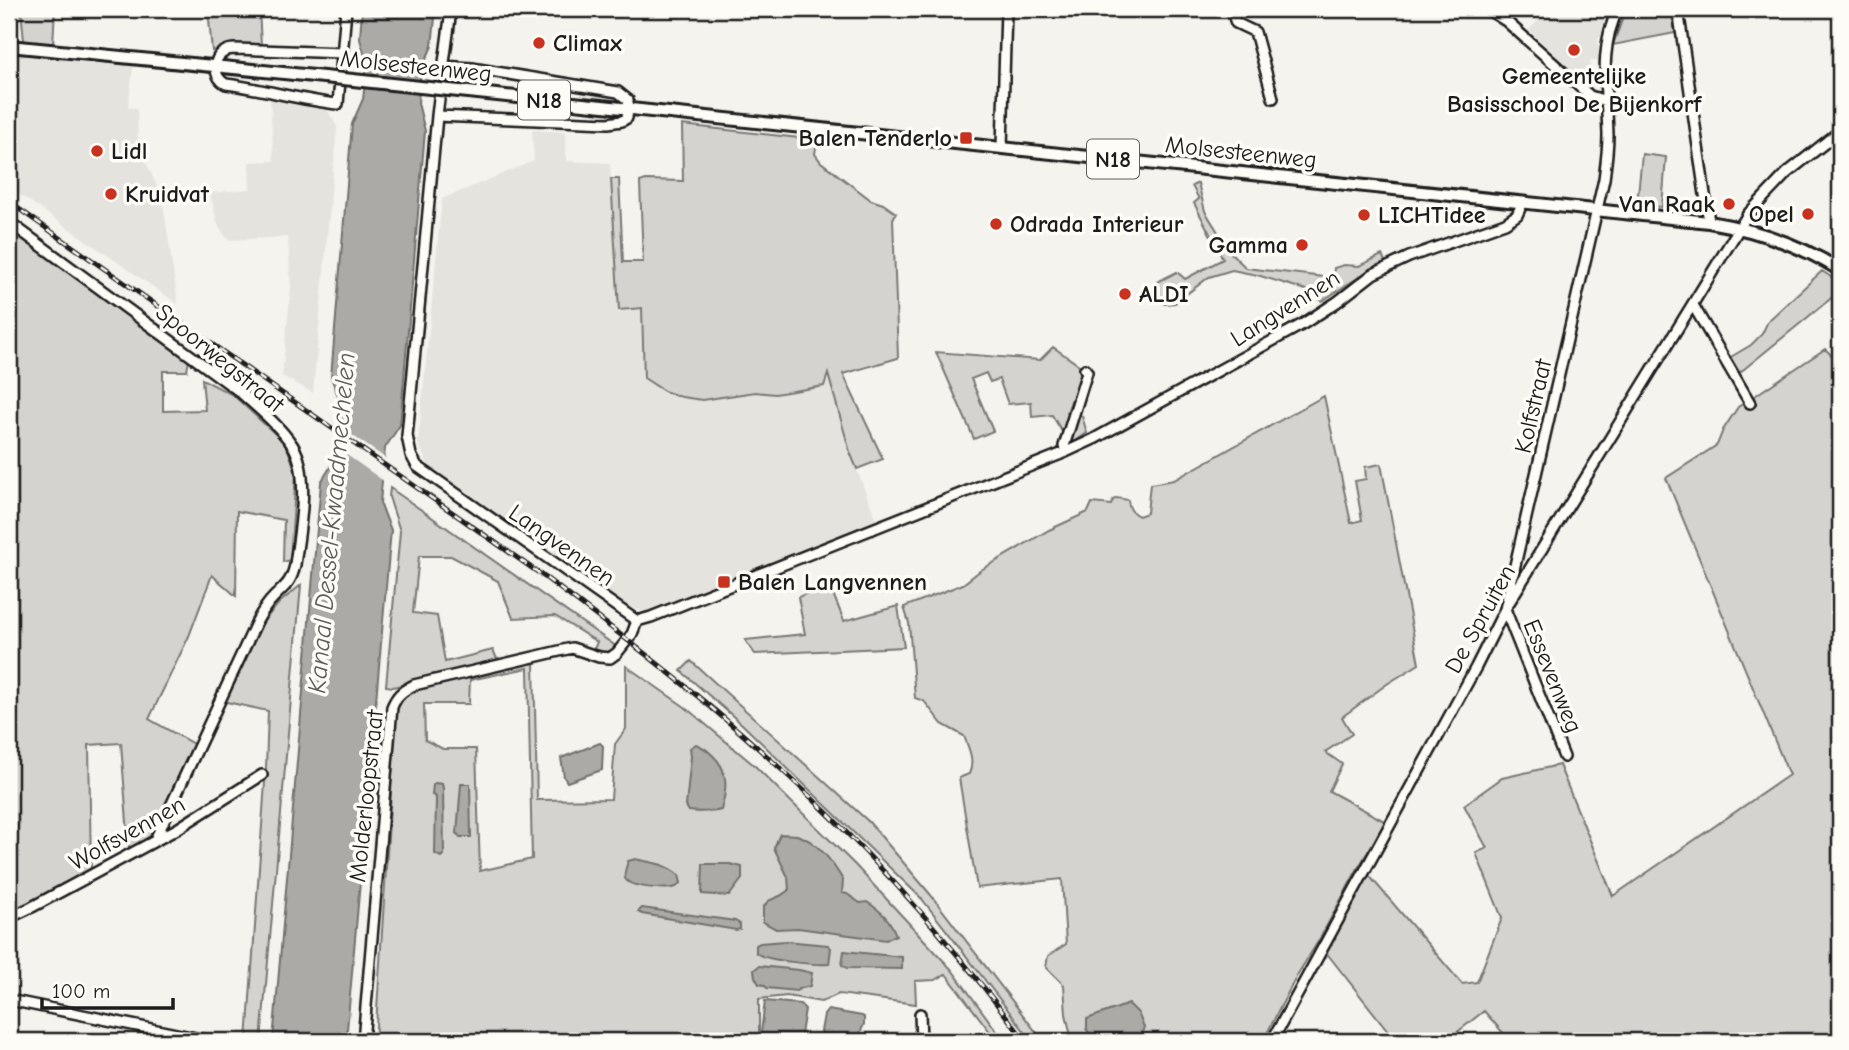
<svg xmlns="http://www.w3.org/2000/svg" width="1849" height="1050" viewBox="0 0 1849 1050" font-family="'Comic Neue',sans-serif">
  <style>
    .built { fill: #e4e3de }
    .green { fill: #d4d3cf; stroke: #787876; stroke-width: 2; fill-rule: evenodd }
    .water { fill: #abaaa6; stroke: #72716f; stroke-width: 2 }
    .pier { fill: #f4f3ee }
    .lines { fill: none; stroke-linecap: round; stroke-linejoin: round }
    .minor-casing { stroke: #1c1c1c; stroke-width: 14 }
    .major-casing { stroke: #1c1c1c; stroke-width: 16 }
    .minor { stroke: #fdfcf7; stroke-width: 9 }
    .major { stroke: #fdfcf7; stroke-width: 10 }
    .rail-casing { stroke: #1c1c1c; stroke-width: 5 }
    .rail { stroke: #fdfcf7; stroke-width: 2.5; stroke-dasharray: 8; stroke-linecap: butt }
    .major-bridge-casing { stroke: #1c1c1c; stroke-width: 16; stroke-linecap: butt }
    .major-bridge { stroke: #fdfcf7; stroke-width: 10 }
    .poi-dot { fill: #c8321e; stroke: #fdfcf7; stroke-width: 2.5 }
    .labels { text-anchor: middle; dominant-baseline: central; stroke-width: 7; stroke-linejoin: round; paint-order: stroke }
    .shield { fill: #fdfcf7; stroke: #605f5e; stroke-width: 2 }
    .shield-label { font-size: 23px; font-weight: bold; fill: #1c1c1c }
    .poi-label { font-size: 24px; font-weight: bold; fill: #1c1c1c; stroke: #fdfcf7; text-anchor: start }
    .street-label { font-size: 24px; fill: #1c1c1c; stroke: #fdfcf7 }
    .water-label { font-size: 26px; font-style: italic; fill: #5c5c5a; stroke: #fdfcf7 }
  </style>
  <rect width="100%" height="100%" fill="#f4f3ee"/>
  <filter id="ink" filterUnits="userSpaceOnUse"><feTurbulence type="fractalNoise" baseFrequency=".0143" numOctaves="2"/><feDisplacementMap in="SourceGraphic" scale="14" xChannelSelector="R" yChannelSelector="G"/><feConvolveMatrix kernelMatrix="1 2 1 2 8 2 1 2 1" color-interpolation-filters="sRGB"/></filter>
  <g filter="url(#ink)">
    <path class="built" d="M1549,9H1611L1603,25L1601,36L1598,39L1599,61H1590V74H1593L1590,79L1580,78L1529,30Z
      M9,53L133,67L128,108H137L138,145L162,197L178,304L9,187Z
      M270,96L327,109L337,127L313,393L282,376L291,287L288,237L228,240L218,225L210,193L250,189L249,162L274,161Z
      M532,130L566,132V161L610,163L619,310L649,308L828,373L850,452L877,522L814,545L663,608L645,612L629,607L447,483L429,467L418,444L442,199L534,161Z"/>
    <path class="green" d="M21,9H55L53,45L24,41Z
      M208,9H259L261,45H236L212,51Z
      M1626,9H1671L1675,33L1613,45Z
      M682,125L817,140L815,154L821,162L871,200L883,204L896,213L893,219L898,358L843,374L883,459L857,469L850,452L828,374L824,386L775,394L755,392L702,400L682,397L664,391L644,378L642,308L619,310L611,179H619L623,262H643L640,182L646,180L683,181Z
      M1642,154L1666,157L1662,207L1637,205Z
      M1198,183L1205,211L1231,253L1246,268L1333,278L1334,268L1344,265L1359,266L1382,255L1386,263L1365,273L1322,301L1306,290L1257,275L1232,270L1209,277L1175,303L1164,304L1156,295L1157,282L1177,272L1185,279L1223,259L1194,203L1199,199L1192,186Z
      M9,229L189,360L187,371H163V411L205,410L202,379L233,395L286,444L296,473L290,560L283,562L284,520L237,511L236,596L212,575L189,636L149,719L195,745L154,836L129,849L121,743L89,745L91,871L9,913Z
      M1822,271L1840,283V291L1738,374L1729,358L1751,345L1762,334L1768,321Z
      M1053,347L1083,368L1067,412L1082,416L1087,433L1070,445L1052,415L1032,417L1031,402L1008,404L999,379L990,382L986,373L971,379L993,431L974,439L936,352L1040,360Z
      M1825,349L1840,363V1041H1510L1484,1011L1446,1041H1396L1325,951L1367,873L1462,984L1477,982L1502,918L1476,853L1487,848L1464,805L1502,778L1559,765L1613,896L1789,775L1666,478L1717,445L1723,430L1738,407Z
      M1324,396L1351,523L1362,520L1355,481L1366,479L1365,467L1381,464L1419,664L1387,684L1342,717L1352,734L1325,752L1342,764L1329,791L1386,822L1358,868L1319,940L1296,977L1263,1041H1123H1136L1087,1030L1096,1041H1072L1066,1014L1064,985L1046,967L1048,956L1066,944L1062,879L977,888L959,778L969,774C975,761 969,749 964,736L942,724L924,701L915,698L909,623L904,607L963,584L981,570L1049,530L1088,512L1092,503L1111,505L1113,500L1117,498L1128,500C1129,509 1132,513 1139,516L1147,513L1150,484L1174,480Z
      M390,488L617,647L607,653L594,649L597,642L555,616L513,618L498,581L451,556H419L413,613L437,616L445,662L493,650L498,661L393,687L386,686L400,531L389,497Z
      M829,584L844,621L898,606L904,647L755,654L745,640L805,634L798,597Z
      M301,585L261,1041H247L266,768L268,711L222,701L262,623L279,603Z
      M534,660L537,800L611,799L615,744L626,729V666L629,668L685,707L755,766L855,865L952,970L1004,1041H936V1037L974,1040L975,1033H991L946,974L935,980L915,981L916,1004L839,994L821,1002L787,996L759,999V1041H375L397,697L419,687ZM528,668L532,859L480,871L476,749H443L425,740L424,704H469L470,680Z
      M691,661L869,822L930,894L1043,1041H1032L922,899L743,725L681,671Z"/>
    <path class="water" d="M362,9H436L432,46L421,71L418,103L425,131L400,425L385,448L380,503L391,530L346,1041H273L321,482L336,458L341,404L331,377L352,124L363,99L367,65L360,39Z
      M600,743L603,746L602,770L567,782L564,777L561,758Z
      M696,744C707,748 722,762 724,774C727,784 724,800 721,810C714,812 695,812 689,811L686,806L691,756L690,748Z
      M435,783L442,784L443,788L444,854L441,857L435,854L436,797L432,795L433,785Z
      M461,784H470L471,837H460L457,833Z
      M780,834C785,835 792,834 797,835C819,842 832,862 843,880L842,893L847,894L860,903L867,902C881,911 890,919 896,935L886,940L798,928L776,929L763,922V908L768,901L780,896L789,890L788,877L774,848Z
      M635,859C655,864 662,862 679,875L681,883C679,884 678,886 676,887C667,890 628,888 625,878C623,874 627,866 628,861Z
      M703,864H730L742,867V879L729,896L702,894Z
      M642,908L735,921L740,924V929L736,930L642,914L638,912Z
      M785,941L828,945L831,948L829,964C815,965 767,961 756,953V945L760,943Z
      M844,951L902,957V969L847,968L842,965Z
      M759,966L799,970L812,973L810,986L799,989L797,991L767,988L764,985L759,984L755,977L754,970Z
      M765,1001L800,1004L805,1009L800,1041H764L761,1033Z
      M1129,1004L1138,1013L1144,1027L1141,1036L1136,1041H1096L1087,1030V1019Z
      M828,1010L862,1016L864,1017V1024L858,1038L824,1037L821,1031L824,1015Z"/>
    <path class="pier" d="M336,424L388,460L385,482L334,446Z"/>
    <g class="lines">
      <defs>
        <path id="minor" d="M451,9C447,45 441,80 437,116L407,436L411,455L417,466L637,621
          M1231,9L1236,23L1255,32L1273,98
          M1487,9L1506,21L1590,96L1606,101
          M1678,9L1709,222
          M343,53L235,49C232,49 226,50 224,52C211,59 214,78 226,84C264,89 300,100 338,104L346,9
          M437,116L608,123L622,121L627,118L628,109V100L618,92L472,68L443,66
          M1002,148L1006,9
          M9,222L239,391C258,408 279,425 293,446C311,475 299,532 295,565C291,583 286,585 274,597C267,604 262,612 257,621L155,840
          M1693,305L1750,403
          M1066,452L1064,446L1087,372L1085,369
          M637,621L651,617L1066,452L1094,439L1303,324L1337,302L1373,274L1409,257L1505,223L1517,215L1523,202
          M1564,757L1505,609L1604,179C1606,164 1608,150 1608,135C1607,91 1598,49 1618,9
          M9,918L32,907L177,829L262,775
          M9,1000L211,1041
          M920,1014L921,1041
          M363,1041L392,707C397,695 402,691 414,685L572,648L599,657L610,658L617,653L632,634L637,621
          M1272,1041L1476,667L1505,609L1748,214L1787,173L1840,131"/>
        <path id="major" d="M9,46L324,77
          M459,91L1709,222C1757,230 1799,244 1840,270"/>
      </defs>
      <use href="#minor" class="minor-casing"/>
      <use href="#major" class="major-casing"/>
      <use href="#minor" class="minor"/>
      <use href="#major" class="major"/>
      <defs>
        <path id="rail" d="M9,202L546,578C623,636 699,694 769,758C864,844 949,939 1025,1041"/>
      </defs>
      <use href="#rail" class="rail-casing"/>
      <use href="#rail" class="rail"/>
      <defs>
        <path id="major-bridge" d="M324,77L459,91"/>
      </defs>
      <use href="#major-bridge" class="major-bridge-casing"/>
      <use href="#major-bridge" class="major-bridge"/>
    </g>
  </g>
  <g class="poi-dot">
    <circle cx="539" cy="43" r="7"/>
    <circle cx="1574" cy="50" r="7"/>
    <rect x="959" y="131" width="14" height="14" rx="3.5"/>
    <circle cx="97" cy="151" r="7"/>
    <circle cx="111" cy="194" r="7"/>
    <circle cx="1729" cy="204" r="7"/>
    <circle cx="1808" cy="214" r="7"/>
    <circle cx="1364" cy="215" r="7"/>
    <circle cx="996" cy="224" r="7"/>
    <circle cx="1302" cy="245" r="7"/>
    <circle cx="1125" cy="294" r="7"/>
    <rect x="717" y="575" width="14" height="14" rx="3.5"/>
  </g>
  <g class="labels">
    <g class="shield">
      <rect x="518" y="80.5" width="52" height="39" rx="5"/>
      <rect x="1087" y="139.5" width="52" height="39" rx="5"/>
    </g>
    <g class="shield-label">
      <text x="544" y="100">N18</text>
      <text x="1113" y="159">N18</text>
    </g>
    <g class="poi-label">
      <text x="553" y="43">Climax</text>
      <text x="1574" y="76" text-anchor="middle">Gemeentelijke<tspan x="1574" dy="28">Basisschool De Bijenkorf</tspan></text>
      <text x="952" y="138" text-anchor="end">Balen Tenderlo</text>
      <text x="111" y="151">Lidl</text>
      <text x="125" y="194">Kruidvat</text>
      <text x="1715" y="204" text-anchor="end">Van Raak</text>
      <text x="1794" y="214" text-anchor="end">Opel</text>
      <text x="1378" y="215">LICHTidee</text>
      <text x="1010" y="224">Odrada Interieur</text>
      <text x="1288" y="245" text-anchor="end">Gamma</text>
      <text x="1139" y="294">ALDI</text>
      <text x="738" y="582">Balen Langvennen</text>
    </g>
    <g class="street-label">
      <text transform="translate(416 66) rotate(6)">Molsesteenweg</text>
      <text transform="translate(1241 152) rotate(6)">Molsesteenweg</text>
      <text transform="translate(1285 308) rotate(-32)">Langvennen</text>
      <text transform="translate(220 358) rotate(39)">Spoorwegstraat</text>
      <text transform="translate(1533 406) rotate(-77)">Kolfstraat</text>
      <text transform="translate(562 545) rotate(35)">Langvennen</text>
      <text transform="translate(1480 619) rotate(-61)">De Spruiten</text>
      <text transform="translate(1553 676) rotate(68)">Essevenweg</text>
      <text transform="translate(366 796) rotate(-84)">Molderloopstraat</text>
      <text transform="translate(127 833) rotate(-29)">Wolfsvennen</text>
    </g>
    <g class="water-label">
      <text transform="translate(332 523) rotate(-85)">Kanaal Dessel-Kwaadmechelen</text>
    </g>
  </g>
  <rect width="1849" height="1050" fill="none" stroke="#fdfcf7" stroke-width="35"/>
  <rect x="18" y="18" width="1814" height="1015" fill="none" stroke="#1c1c1c" stroke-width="2.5" filter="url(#ink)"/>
  <path d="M42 998v10h131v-10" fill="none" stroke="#1c1c1c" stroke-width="3.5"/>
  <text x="52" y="998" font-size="21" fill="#1c1c1c" stroke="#fdfcf7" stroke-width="5" paint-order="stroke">100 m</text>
</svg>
